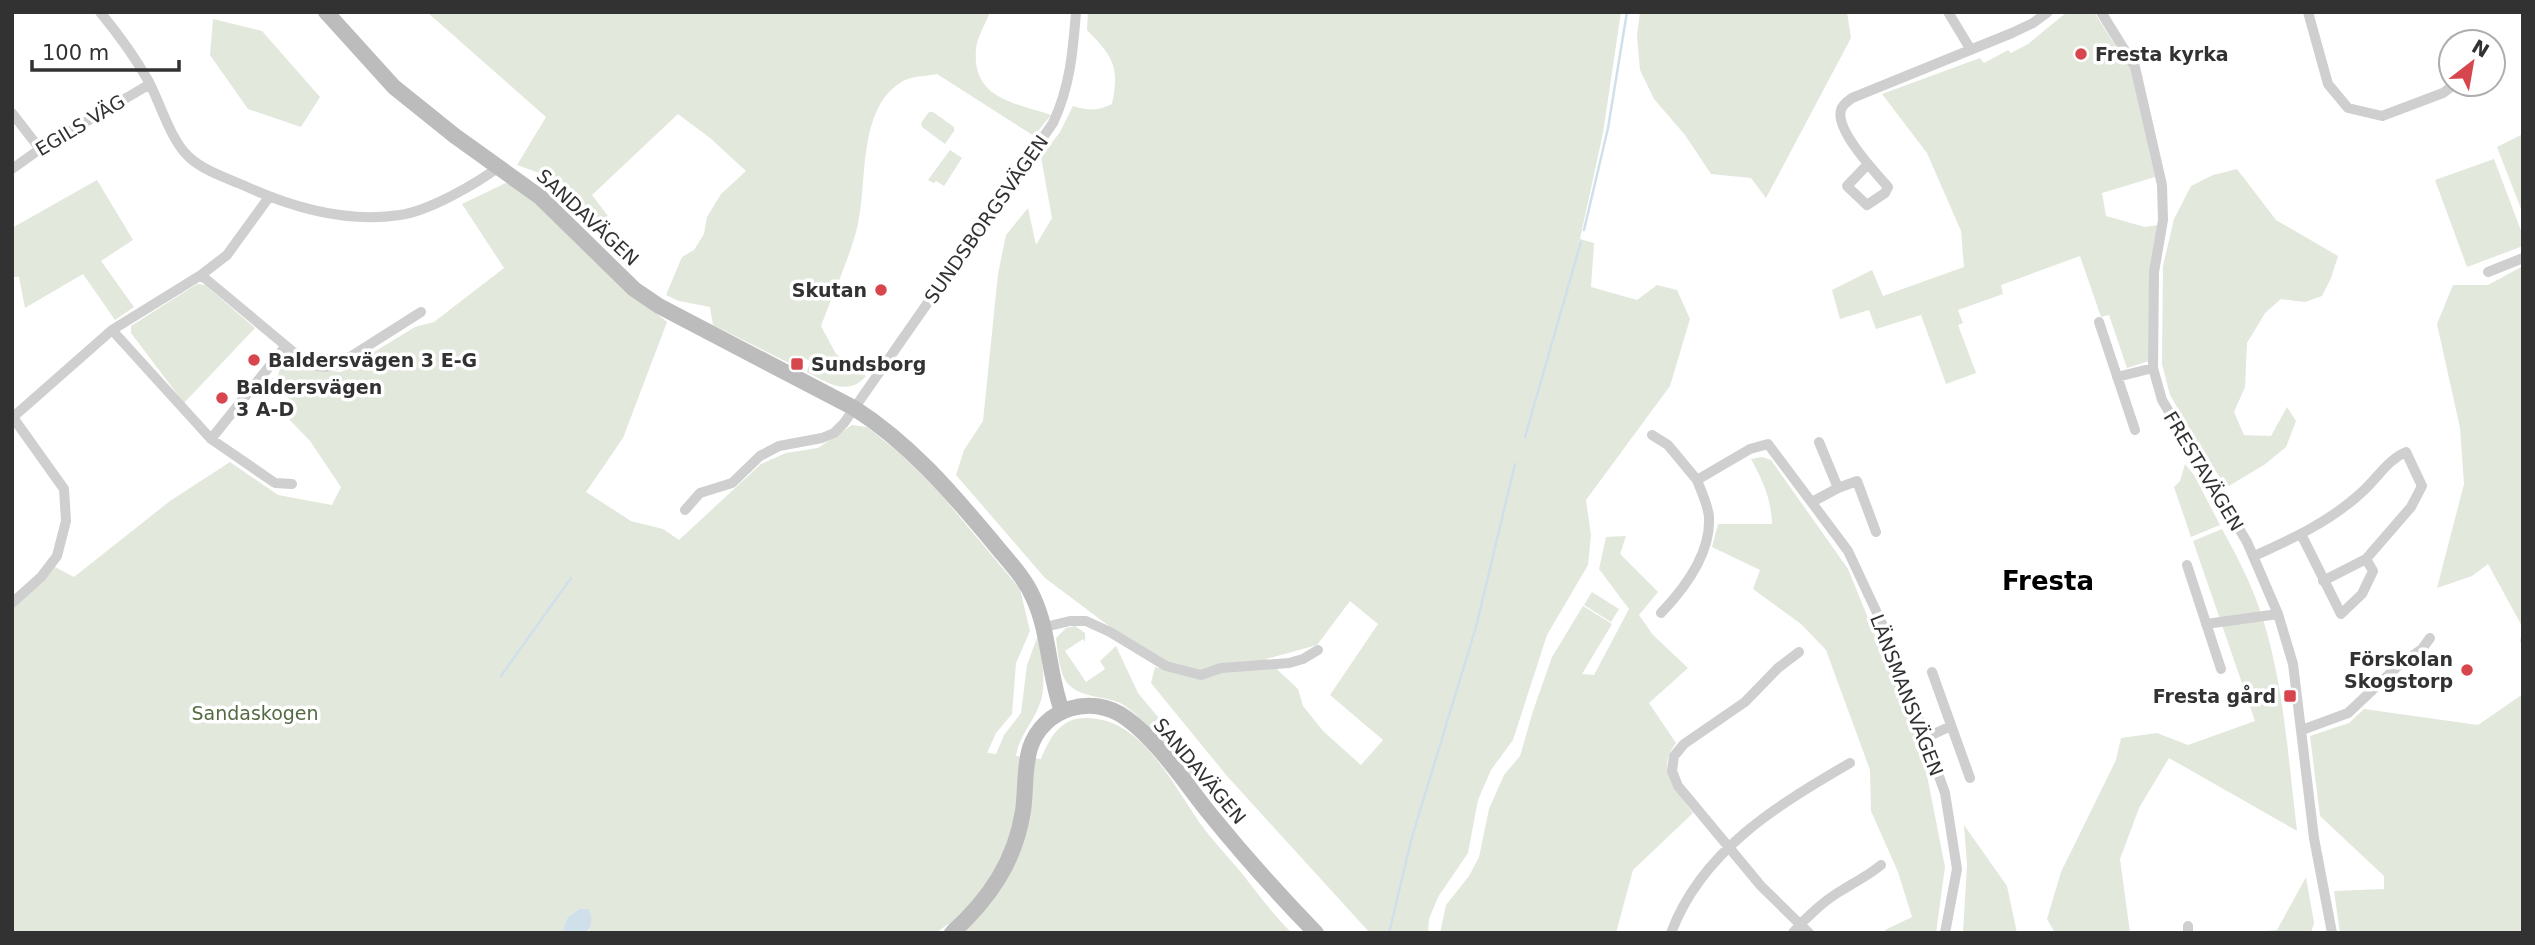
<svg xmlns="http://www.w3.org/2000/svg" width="2535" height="945" viewBox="0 0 2535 945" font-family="'DejaVu Sans',sans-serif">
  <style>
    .green { fill: #e2e8dc; fill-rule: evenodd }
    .water { fill: #d0e0eb }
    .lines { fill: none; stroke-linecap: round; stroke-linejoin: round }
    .stream { stroke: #d0e0eb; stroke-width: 2.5 }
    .street { stroke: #cfcfcf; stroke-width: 10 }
    .secondary { stroke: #bcbcbc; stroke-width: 16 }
    .poi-dot { fill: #d8464d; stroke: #fff; stroke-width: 2.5 }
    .labels { text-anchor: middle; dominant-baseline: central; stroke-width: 7; stroke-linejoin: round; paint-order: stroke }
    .poi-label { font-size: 19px; font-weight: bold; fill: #323232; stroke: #fff; text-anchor: start }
    .street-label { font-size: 19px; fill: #323232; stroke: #fff }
    .park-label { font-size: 19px; fill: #546b42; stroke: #fff }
    .district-label { font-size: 26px; font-weight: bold; fill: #000; stroke: #fff }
  </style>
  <rect width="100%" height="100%" fill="#fff"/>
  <path class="green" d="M427,12H990C986,23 977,37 976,49C972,99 1013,102 1051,115L1034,136L937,74C928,76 914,76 905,80C857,105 868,179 858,224C850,258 833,293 821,326L836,354L866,376C848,397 828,383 807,372L810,361L800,356L791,364L713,325L710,307L679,301L666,295L682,257L694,250L704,234L707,217L721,194L746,171L710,138L678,114L592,195L608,216L592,228L559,198L556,179L517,165L546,117Z
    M1088,12H1621L1603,133L1580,239L1594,243L1591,287L1637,300L1657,285L1677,290L1690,319L1670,386L1586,500L1591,535L1588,565L1547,635L1513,740L1491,770L1478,800L1468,853L1438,897L1429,919L1428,933H1370L1227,776L1151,683L1155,667L1193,677L1129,641L1045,578L956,475L964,450L983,421L998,274L1006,235L1028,208L1036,245L1052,218L1041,157L1060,132L1073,106C1088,111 1097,111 1112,104C1120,66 1113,57 1087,30ZM1350,601L1378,624L1330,695L1383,740L1361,765L1323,731L1303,706L1298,689L1266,659L1317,645Z
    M1640,12H1847L1851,38L1766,198L1751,178L1711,174L1685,135L1654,99L1640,70L1637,36Z
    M2067,12H2094L2131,70L2155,177L2102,193L2106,216L2145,227L2158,225L2149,361L2127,368L2109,315L2101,317L2080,256L2001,285L2003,294L1958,310L1963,323L1958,325L1976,373L1946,384L1921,315L1876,329L1869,310L1840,319L1832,290L1872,270L1883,296L1964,267L1961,231L1927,153L1882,94L1980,58L1984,63L2008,50L2011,53L2028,44Z
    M213,19L262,31L320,97L301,127L248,109L210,55Z
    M929,112H933L954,127V131L945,144L922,127L921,123Z
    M2523,134V214L2497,147Z
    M950,150L962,158L944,186L936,181L934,183L928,180Z
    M2494,159L2523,236V246L2467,267L2435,180Z
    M2237,169L2276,220L2338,256L2331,278L2322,296L2305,302L2281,299L2265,313L2247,343L2245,387L2234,412L2244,435L2271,436L2287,407L2296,421L2286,447L2264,465L2227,487L2208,461L2170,395L2162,364L2163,266L2174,219L2191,186L2213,175Z
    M97,180L133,240L101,261L134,307L115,320L83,274L25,308L19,277H12V228Z
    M510,181C565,224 611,279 667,322L623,438L586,492L631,521L663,529L679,540L761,464L786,453L818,448L852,425L867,427L903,456L938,491L1020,589L1030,631L1016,663L1012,714L996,733L987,753L996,754L1004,735L1021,713L1027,665L1038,635C1041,656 1048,685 1039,706C1032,724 1019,736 1016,756L1041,759C1049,739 1060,718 1085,718C1144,717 1174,789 1205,830C1216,844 1228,857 1240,871C1257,892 1272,914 1292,933H957L948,924L936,933H586L589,931V909H579L567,918L562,933H12V608L55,567L74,577L170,501L230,462L278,495L332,505L341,487L310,441L285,415L289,398L276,381L285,353L306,368L341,372L415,327L434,322L504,268L462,204Z
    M2523,266V645L2520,641L2523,628L2488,564L2472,576L2437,588L2464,484L2460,428L2437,324L2453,285H2488Z
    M197,284L205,285L255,328L184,403L131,333V326Z
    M1762,457L1771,460L1848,569L1922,750L1945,867L1936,933H1885V930L1912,917L1898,872L1871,811L1870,770L1826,650L1801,624L1753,589L1760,570L1712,547L1718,524H1772C1771,498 1763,481 1751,459Z
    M2185,464L2194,475L2220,525L2191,537L2174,487L2180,481Z
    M2222,529C2237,556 2251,583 2261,613C2284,683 2288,758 2297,831L2169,758L2139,808L2120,859L2130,933H2055L2047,919L2061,872L2116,760L2121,738L2157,733L2188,745L2255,721L2193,541Z
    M1626,536L1620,554L1658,592L1639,615L1653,635L1688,668L1649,703L1676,743C1655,769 1676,790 1693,813L1633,870L1616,933H1440L1446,905L1469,876L1479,857L1489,809L1504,775L1520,756L1533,711L1552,657L1583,606L1612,624L1582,674L1594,675L1629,609L1599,569L1606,537Z
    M1592,592L1619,609L1611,622L1584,605Z
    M1075,626L1085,633V642L1083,639L1065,651L1086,682L1105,669L1100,661L1116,646L1138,693L1206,775L1193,785C1175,762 1145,716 1120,703C1105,696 1082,698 1069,685C1059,675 1058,652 1056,638L1066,628Z
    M2523,694V933H2340L2334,891L2384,889V876L2320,816L2310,736L2349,723L2364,709L2478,725Z
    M1964,825L2007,886L2017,933H1963L1967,865Z
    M2306,877L2314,923L2311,933H2244L2277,930Z"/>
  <path class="water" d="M579,909H589C592,917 593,926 586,933H562L567,918Z"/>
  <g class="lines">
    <path class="stream" d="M1584,230L1608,128L1627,12
      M1525,437L1581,242
      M501,676L571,578
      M1389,933L1412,837L1476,627L1515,464"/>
    <path class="street" d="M100,12C119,35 135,57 149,82C160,103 171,141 189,157C204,171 227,178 245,186C293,208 347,223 400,215C429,211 476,184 500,166
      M1948,12L1971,50
      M2101,12L2135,67L2162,185L2163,220L2154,272L2153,368L2162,400L2247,542L2278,614L2293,664L2314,838L2332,933
      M2308,12L2328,84L2348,108L2382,116L2443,93L2455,84
      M12,113L40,149
      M1868,164L1847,186L1867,205L1885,193L1888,187C1875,172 1835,130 1841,110C1842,105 1848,101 1852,98L2012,33L2033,23L2048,12
      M12,169L40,149L150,84
      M2488,272L2523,258
      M201,275L309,365L326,367L339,364L421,312
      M2099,322L2135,430
      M112,330L211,439L275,483L292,484
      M2117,377L2153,368
      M12,416L64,489L66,521L57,556L41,577L12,603
      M12,418L112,330L201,275L227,255L269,197
      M1652,435L1668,445L1697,480
      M211,439L285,347
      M1819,442L1838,488L1857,481L1876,532
      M1812,502L1838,488
      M685,510L700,493L732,483L760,456L779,446L822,438L834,433L844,423L1053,123C1070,87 1073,51 1076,12
      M2301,534L2341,614L2362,594L2373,571L2366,559
      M2254,556C2292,539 2331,521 2362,492C2377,479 2387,460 2406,452L2422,486L2411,507L2366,559L2323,581
      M2187,565L2221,669
      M1661,613C1685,588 1711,553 1709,517C1708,505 1701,491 1697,480L1750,449L1768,444L1848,551L1892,645L1945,793L1957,869L1945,933
      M2206,624L2278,614
      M1045,627L1070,621H1086L1110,632L1166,666L1201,675L1221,668L1289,663L1303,659L1318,650
      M1799,652L1778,668L1745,702L1684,744L1674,756L1672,771L1678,786L1761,886L1809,933
      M1932,672L1970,778
      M2302,730L2348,713L2399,665L2422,649L2430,638
      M1925,738L1951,726
      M2188,926V933
      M1671,933C1702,850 1778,805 1850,763
      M1793,933C1806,917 1826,899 1844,889C1857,881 1869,875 1881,865"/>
    <path class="secondary" d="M326,12L394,87L455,136L540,197L634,289L659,306L854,408C909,443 951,492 992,541C1006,559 1024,576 1033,597C1050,633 1048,674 1062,711
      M952,933C989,899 1015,862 1023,811C1026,791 1024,767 1030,748C1043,708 1092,693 1126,718C1158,741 1185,783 1210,814C1244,856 1278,894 1316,933"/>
  </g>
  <g class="poi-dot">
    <circle cx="2081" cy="54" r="7"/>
    <circle cx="881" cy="290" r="7"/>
    <circle cx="254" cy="360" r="7"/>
    <rect x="790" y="357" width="14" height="14" rx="3.5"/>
    <circle cx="222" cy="398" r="7"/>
    <circle cx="2467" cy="670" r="7"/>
    <rect x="2283" y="689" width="14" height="14" rx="3.5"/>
  </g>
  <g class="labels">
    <g class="poi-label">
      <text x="2095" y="54">Fresta kyrka</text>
      <text x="867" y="290" text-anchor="end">Skutan</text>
      <text x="268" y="360">Baldersvägen 3 E-G</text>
      <text x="811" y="364">Sundsborg</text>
      <text x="236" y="387">Baldersvägen<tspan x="236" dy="22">3 A-D</tspan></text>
      <text x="2453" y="659" text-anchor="end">Förskolan<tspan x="2453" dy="22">Skogstorp</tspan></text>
      <text x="2276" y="696" text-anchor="end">Fresta gård</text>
    </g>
    <g class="street-label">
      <text transform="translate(80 125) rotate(-31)">EGILS VÄG</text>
      <text transform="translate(588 217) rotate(43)">SANDAVÄGEN</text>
      <text transform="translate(986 219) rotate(-55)">SUNDSBORGSVÄGEN</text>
      <text transform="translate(2204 471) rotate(59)">FRESTAVÄGEN</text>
      <text transform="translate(1907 695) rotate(69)">LÄNSMANSVÄGEN</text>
      <text transform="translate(1200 771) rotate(50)">SANDAVÄGEN</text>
    </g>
    <g class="park-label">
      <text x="255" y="713">Sandaskogen</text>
    </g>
    <g class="district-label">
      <text x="2048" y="581">Fresta</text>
    </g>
  </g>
  <rect width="2535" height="945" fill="none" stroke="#323232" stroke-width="28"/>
  <g transform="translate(2472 63) rotate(31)"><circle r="33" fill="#ffffff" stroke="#adadad" stroke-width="2"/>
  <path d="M0-5L12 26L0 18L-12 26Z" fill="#d8464d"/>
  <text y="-10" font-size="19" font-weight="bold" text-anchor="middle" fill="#323232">N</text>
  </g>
  <path d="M32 60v10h147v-10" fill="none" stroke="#323232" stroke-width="3.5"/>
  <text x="42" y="60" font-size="21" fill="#323232" stroke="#ffffff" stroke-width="5" paint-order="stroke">100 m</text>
</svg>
